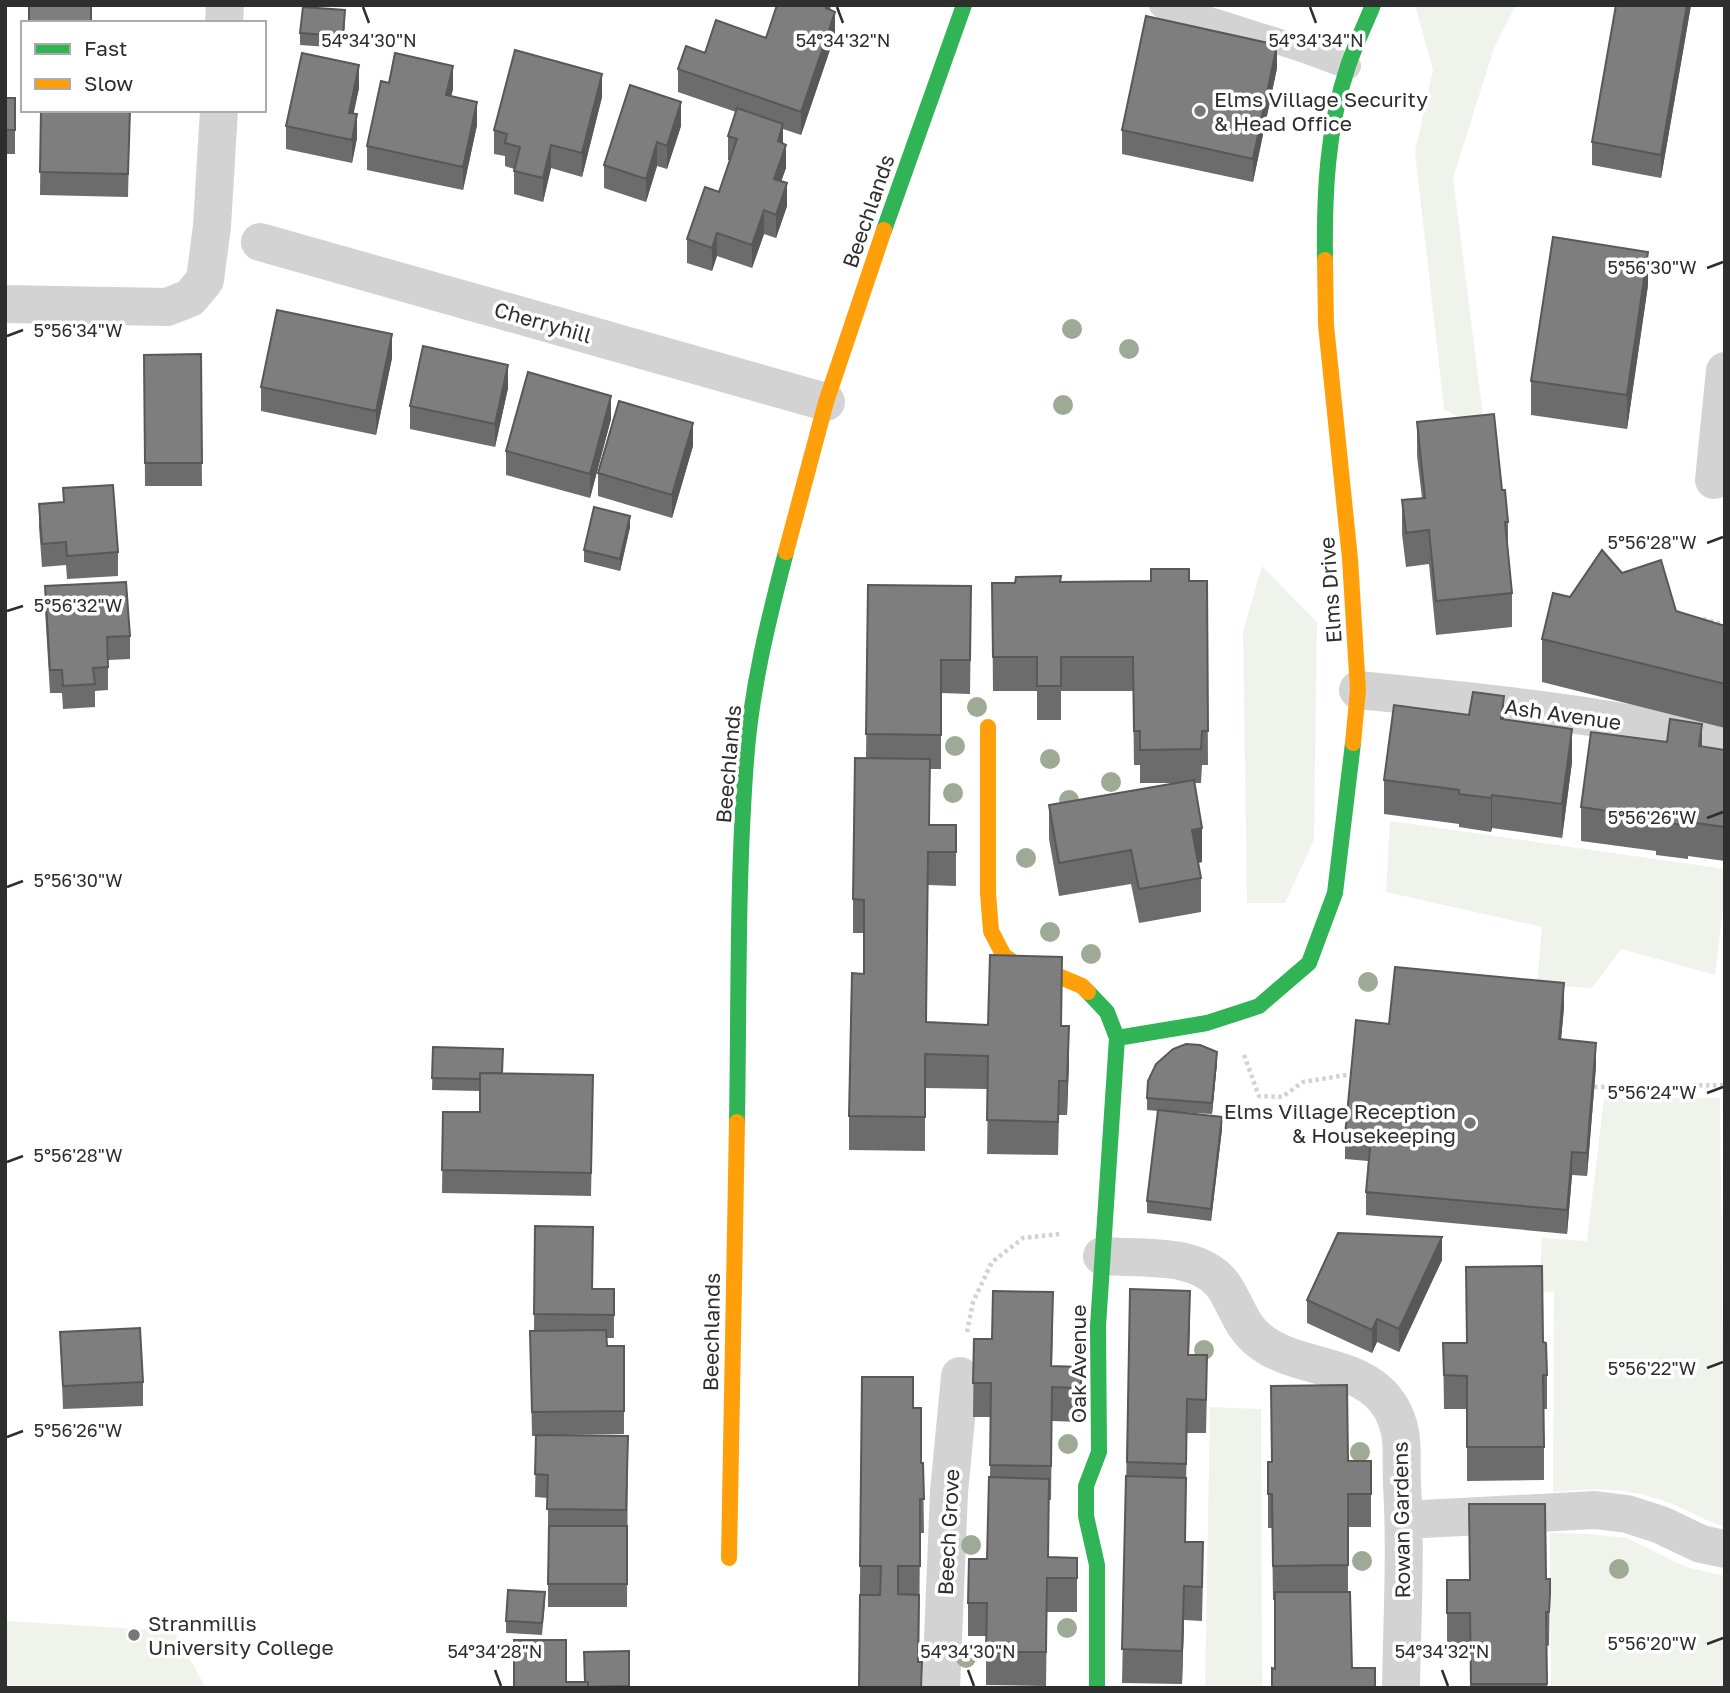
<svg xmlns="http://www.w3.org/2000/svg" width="1730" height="1693" viewBox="0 0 1730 1693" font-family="'Golos Text',sans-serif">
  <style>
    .green { fill: #f0f3ec }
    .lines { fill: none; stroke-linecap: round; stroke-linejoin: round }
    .path { stroke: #d2d2d2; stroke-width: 4.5; stroke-dasharray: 3.5 3.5; stroke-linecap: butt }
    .lane { stroke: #d3d3d3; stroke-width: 26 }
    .street { stroke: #d3d3d3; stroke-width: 38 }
    .fast { stroke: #30b455; stroke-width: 16 }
    .slow { stroke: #ff9f0a; stroke-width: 16 }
    .tree { fill: #9faa96 }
    .wall { fill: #6c6c6c }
    .shaded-wall { fill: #585858 }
    .building { fill: #7e7e7e; stroke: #585858; stroke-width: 2 }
    .ticks { fill: none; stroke: #2e2e2e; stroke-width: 2.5 }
    .poi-dot { fill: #777; stroke: #fff; stroke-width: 2.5 }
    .labels { text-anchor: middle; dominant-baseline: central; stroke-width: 7; stroke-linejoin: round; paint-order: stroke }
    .poi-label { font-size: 21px; fill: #2e2e2e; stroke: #fff; text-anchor: start }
    .street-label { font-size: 21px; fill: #2e2e2e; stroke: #fff }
    .ticks-label { font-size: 18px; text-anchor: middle; fill: #2e2e2e; stroke: #fff; stroke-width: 7; stroke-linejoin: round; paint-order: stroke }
  </style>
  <rect width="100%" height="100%" fill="#fff"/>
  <path class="green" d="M1415,5H1516L1494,48L1453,178L1485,432L1444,409L1415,152L1433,70Z
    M1262,566L1317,622L1314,840L1285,903H1247L1243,632Z
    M1390,821L1725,869V893L1715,975L1621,949L1592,988L1537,985L1542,927L1386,892Z
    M1604,1098H1720L1725,1527C1705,1521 1689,1510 1670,1503C1627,1487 1598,1488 1553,1492L1554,1291L1539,1293L1542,1238L1587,1241Z
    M1210,1407L1261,1409L1262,1688H1205Z
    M1550,1533L1590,1534L1627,1538L1686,1567L1725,1576V1688H1551Z
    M5,1621L174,1631L206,1688H5Z"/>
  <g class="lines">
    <path class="path" d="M1703,619L1725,625
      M1244,1055L1259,1096L1282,1097L1303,1082L1352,1074
      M1594,1087L1725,1085
      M967,1332L973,1302L992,1262L1023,1238L1060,1234"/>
    <path class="lane" d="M1162,5L1302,49L1348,66"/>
    <path class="street" d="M224,23L225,5
      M260,242L826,402
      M5,304L167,307L190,298L205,280L212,226L219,110
      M1714,480L1725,371
      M1358,690C1481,702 1604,714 1725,743
      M1102,1256C1141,1259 1201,1251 1225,1288C1237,1307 1242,1328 1260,1341C1293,1367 1345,1363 1377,1391C1389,1401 1397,1417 1400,1432C1403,1449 1401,1468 1402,1485C1406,1553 1402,1620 1401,1688
      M1404,1520L1595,1510L1627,1514L1661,1525L1701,1544L1725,1549
      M941,1688L949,1492L960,1376"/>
    <path class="fast" d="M884,230L964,5
      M1325,260C1324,195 1327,128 1348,66C1355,45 1365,25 1373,5
      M1088,992L1107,1012L1117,1038L1098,1326L1099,1452L1086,1486V1516L1097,1565V1688
      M1117,1038L1207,1023L1259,1006L1309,963L1335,893L1353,743
      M737,1122C739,1002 737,881 746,761C751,690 768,621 786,552"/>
    <path class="slow" d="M1325,260L1326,325L1350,559L1358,690L1353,743
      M786,552L826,402L884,230
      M988,727V893L991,931L1004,956L1022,968L1051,973L1082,986L1088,992
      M729,1558L737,1122"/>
  </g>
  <g class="tree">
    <circle cx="1072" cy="329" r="10"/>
    <circle cx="1129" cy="349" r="10"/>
    <circle cx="1063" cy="405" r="10"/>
    <circle cx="977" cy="707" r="10"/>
    <circle cx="955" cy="746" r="10"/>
    <circle cx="1050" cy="759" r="10"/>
    <circle cx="1111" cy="782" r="10"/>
    <circle cx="953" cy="793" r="10"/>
    <circle cx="1069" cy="800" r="10"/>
    <circle cx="1026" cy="858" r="10"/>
    <circle cx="1050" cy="932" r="10"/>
    <circle cx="1091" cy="954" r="10"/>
    <circle cx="1368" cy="982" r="10"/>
    <circle cx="1204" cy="1350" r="10"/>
    <circle cx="1068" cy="1444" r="10"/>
    <circle cx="1360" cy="1452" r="10"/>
    <circle cx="971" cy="1545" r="10"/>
    <circle cx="1362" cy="1561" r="10"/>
    <circle cx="1619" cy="1569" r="10"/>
    <circle cx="1067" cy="1628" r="10"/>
    <circle cx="966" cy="1658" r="10"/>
  </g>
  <path class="wall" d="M830,5L835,35L801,135L783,129V144L786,168L781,181L787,206L776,238L764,234L752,268L717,256L712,271L687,263V239L719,192L730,160H728V136L736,112L678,92V69L705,53L766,38Z
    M1616,5H1691L1661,178L1592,165V142Z
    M345,22L343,48L300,45V33Z
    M1277,68L1253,182L1122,154V130Z
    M389,83L453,89L451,96L477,125L463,190L367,170V146Z
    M359,88L353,114L357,138L352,163L286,149V126Z
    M602,97L582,177L551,168L543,202L514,194V169L505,166V156L494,154V130Z
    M5,98H15V154H5Z
    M41,110H130L128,197L40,195Z
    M681,126L667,169L657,166L646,202L604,188V165Z
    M1648,285L1627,429L1531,415V381Z
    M201,354L202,486H145L144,355Z
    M392,358L376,435L261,411V387Z
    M508,388L495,447L410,429V406Z
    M611,419L590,498L506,475V451Z
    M1417,422L1508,522V554L1512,593V627L1436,635L1429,564L1406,567L1402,534V500L1422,498L1417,456Z
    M693,446L672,518L598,496V473Z
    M63,488L118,552V576L67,579L66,565L42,567L39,527V504L63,503Z
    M630,527L620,571L584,562V550Z
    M1622,573L1676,611L1725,626V728L1542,682V639L1570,597Z
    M1207,581L1208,765H1202L1201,783H1194L1202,862L1198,863L1201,878V912L1139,923L1131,884L1059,896L1049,839V805L1176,783H1140V765H1134L1133,691H1061V720H1037V691H993L992,583Z
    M868,585L971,620L970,694L941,693V769H930L929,825H956V886L928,885L926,1022L988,1025L1062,957V1026L1069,1060L1067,1115H1059L1058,1155L987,1154L988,1089L925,1088V1151L849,1150V1116L864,974V933H853V899L866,758Z
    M45,586L130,636V659L108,660V690L95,691V707L63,709L62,693H50L45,609Z
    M1504,719L1572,762L1562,838L1492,828L1491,832L1459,827V824L1384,814V780Z
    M1702,747L1725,750V861L1688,856V859L1656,855V851L1581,841V807Z
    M1564,1007L1561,1039L1596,1066L1587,1176L1572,1175L1567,1234L1366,1215V1192L1368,1161L1345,1159V1135L1389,1024Z
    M433,1047L503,1073L593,1098L591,1196L442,1193L443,1112H480V1091L432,1090Z
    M1217,1063L1212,1114L1178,1112L1222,1129L1211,1221L1147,1213V1201L1158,1111L1147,1110V1098Z
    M535,1226L592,1289H614V1338H606L607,1346H624V1434L562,1435L628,1436L627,1607H548V1498L535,1497L536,1436H532L530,1331H534Z
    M1442,1260L1399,1352L1377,1342L1372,1353L1307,1323V1300Z
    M1130,1289L1190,1325L1189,1355L1207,1389L1206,1433H1187L1185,1542L1203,1576L1202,1621L1184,1620L1182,1684L1122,1683Z
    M1053,1326L1052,1366L1081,1367V1422L1052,1421L1051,1500H1049L1048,1557L1077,1558V1612H1047L1046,1686L986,1685V1636H968V1603L987,1559L990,1477L991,1417H973L974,1339H992Z
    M60,1332L143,1382V1406L63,1409Z
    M1543,1342L1547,1375V1409H1544V1480L1467,1481V1409H1444L1443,1343Z
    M862,1377L913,1408L921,1463H923L924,1533H920L919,1662L859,1688Z
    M1371,1461V1527H1348V1592L1275,1669V1600H1273L1272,1528H1268V1494Z
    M1550,1579L1549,1646L1546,1645L1547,1688H1470V1646H1447V1580Z
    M545,1604L542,1635L506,1633V1621Z
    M629,1651V1688H514L566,1682H585Z"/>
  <path class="shaded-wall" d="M1687,5H1691L1661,178V155Z
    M835,12V35L801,135V112Z
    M1277,45V68L1253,182V159Z
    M359,65V88L349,136V113Z
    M453,66V89L446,118V95Z
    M602,74V97L582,177V153Z
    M477,102V125L463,190V167Z
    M681,102V126L667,169V146Z
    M357,114V138L352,163V140Z
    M783,124V147L778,141Z
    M657,142V166L646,202V179Z
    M551,145V168L543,202V178Z
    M786,145V168L774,202V179Z
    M787,183V206L776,238V215Z
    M764,210V234L752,268V245Z
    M717,233V256L712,271V248Z
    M1648,252V285L1627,429V395Z
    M392,334V358L376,435V411Z
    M508,365V388L495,447V424Z
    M611,396V419L590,498V474Z
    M693,423V446L672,518V495Z
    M630,516V527L620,571V559Z
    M1504,696V730L1501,719Z
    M1702,724V757L1699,746Z
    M1572,729V762L1562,838V804Z
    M1492,795V828L1491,832V798Z
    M1202,828V862L1192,864V830Z
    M1564,983V1007L1559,1062V1039Z
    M1069,1026V1060L1067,1115V1081Z
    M1596,1043V1066L1587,1176V1153Z
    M1217,1052V1063L1212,1114V1103Z
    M1222,1117V1129L1211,1221V1209Z
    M1572,1152V1175L1567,1234V1210Z
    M1442,1237V1260L1399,1352V1329Z
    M1377,1319V1342L1372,1353V1330Z
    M1184,1586V1620L1182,1684V1651Z"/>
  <path class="building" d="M29,5H91V23H29Z
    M777,5H826V8L835,12L801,112L678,69L686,46L705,53L716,20L766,38Z
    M1616,5H1687L1661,155L1592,142Z
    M303,7L345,10L343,36L300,33Z
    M1146,16L1277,45L1253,159L1122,130Z
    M515,50L602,74L582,153L551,145L543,178L514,171L520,147L505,143L507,134L494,130Z
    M302,53L359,65L349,113L357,114L352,140L286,126Z
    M395,53L453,66L446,95L477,102L463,167L367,146L381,81L389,83Z
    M630,85L681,102L667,146L657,142L646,179L604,165Z
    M5,98H15V130H5Z
    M737,108L783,124L778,141L786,145L774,179L787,183L776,215L764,210L752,245L717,233L712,248L687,239L705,187L719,192L737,139L728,136Z
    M41,110H130L128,174L40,172Z
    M1553,237L1648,252L1627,395L1531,381Z
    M277,310L392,334L376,411L261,387Z
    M423,346L508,365L495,424L410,406Z
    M201,354L202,463H145L144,355Z
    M528,372L611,396L590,474L506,451Z
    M619,401L693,423L672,495L598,473Z
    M1494,414L1502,490H1505L1508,522H1505L1512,593L1436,601L1429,530L1406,533L1402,500L1425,498L1417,422Z
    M113,485L118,552L67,556L66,542L42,544L39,504L64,502L63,488Z
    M594,507L630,516L620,559L584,550Z
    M1602,550L1622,573L1661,560L1676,611L1725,626V684L1542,639L1553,593L1570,597Z
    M1151,569H1189V581H1207L1208,731H1202L1201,749L1140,750V731H1134L1133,657H1061V686H1037V657H993L992,583H1015L1016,577L1061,576L1060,582L1151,581Z
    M126,582L130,636L107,637L108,667L93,668L95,684L63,686L62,670H50L45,586Z
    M868,585L971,586L970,660H941V735L866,734Z
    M1473,692L1504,696L1501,719L1572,729L1562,804L1492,795L1491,798L1459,794V790L1384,780L1394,705L1469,715Z
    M1670,719L1702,724L1699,746L1725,750V827L1688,822V826L1656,821L1657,818L1581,807L1591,732L1667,742Z
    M855,758L930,759L929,825H956V852H928L926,1022L988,1025L990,955L1062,957L1061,1026H1069L1067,1081H1059L1058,1122L987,1120L988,1056L925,1054V1117L849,1116L852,973L864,974V900L853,899Z
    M1194,780L1202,828L1192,830L1201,878L1139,889L1131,850L1059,863L1049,805Z
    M1395,967L1564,983L1559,1039L1596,1043L1587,1153L1572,1152L1567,1210L1366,1192L1371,1138L1345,1135L1356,1020L1389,1024Z
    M1186,1044L1200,1045L1217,1052L1212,1103L1147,1098L1148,1081L1156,1064L1173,1049Z
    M433,1047L503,1049L502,1073H480V1079L432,1078Z
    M480,1073L593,1075L591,1173L442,1170L443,1112H480Z
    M1158,1110L1222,1117L1211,1209L1147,1201Z
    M535,1226L593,1227L592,1289H614V1315L534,1314Z
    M1338,1233L1442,1237L1399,1329L1377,1319L1372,1330L1307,1300Z
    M1542,1266L1543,1342L1546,1343L1547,1375H1543L1544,1447H1467V1376L1444,1375L1443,1343H1467L1466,1267Z
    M1130,1289L1190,1291L1188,1355H1207L1206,1400L1187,1399L1186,1464L1127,1462Z
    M993,1291L1053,1292L1051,1366L1081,1367V1388L1052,1387L1051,1466L990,1465L991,1383H973L974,1339H992Z
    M140,1328L143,1382L63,1386L60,1332Z
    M606,1330L607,1346H624V1411L532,1412L530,1331Z
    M862,1377H913V1408H921V1463H923L924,1499H920V1566H898V1594L919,1595L918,1662H922L921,1688H859L860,1595H880L881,1566H860Z
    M1347,1385L1348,1461H1371V1494H1348V1565L1273,1566L1272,1494H1268V1462H1272L1271,1386Z
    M536,1435L628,1436L626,1510L547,1509L548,1475L535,1474Z
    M1126,1476L1186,1478L1185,1542H1203L1202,1587L1184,1586L1182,1651L1122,1649Z
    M989,1477L1049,1479L1048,1557L1077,1558V1578H1047L1046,1652H986L987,1603H968L969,1559H987Z
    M1469,1504H1545L1546,1579H1550V1594L1549,1612H1546L1547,1684H1471L1470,1613H1447V1580H1470Z
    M549,1526H627V1584H548Z
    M508,1590L545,1592L542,1623L506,1621Z
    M1275,1592H1350L1352,1668H1375V1688H1272V1668L1275,1669Z
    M514,1640H566V1682H588V1688H514Z
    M629,1651V1686L588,1687V1682H585L584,1652Z"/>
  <path class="ticks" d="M363,7L369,23M837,7L843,23M1310,7L1316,23M1707,268L1723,262M7,336L23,330M1707,543L1723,537M7,611L23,606M1707,818L1723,812M7,887L23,881M1707,1093L1723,1087M7,1162L23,1156M1707,1368L1723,1362M7,1437L23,1431M1707,1644L1723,1638M495,1670L501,1686M968,1670L974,1686M1442,1670L1448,1686"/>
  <g class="poi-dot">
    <circle cx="1200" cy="111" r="7"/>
    <circle cx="1470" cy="1123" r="7"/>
    <circle cx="134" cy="1635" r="7"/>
  </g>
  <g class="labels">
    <g class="poi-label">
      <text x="1214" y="99">Elms Village Security<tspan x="1214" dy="24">&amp; Head Office</tspan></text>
      <text x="1456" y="1111" text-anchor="end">Elms Village Reception<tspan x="1456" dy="24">&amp; Housekeeping</tspan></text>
      <text x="148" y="1623">Stranmillis<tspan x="148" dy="24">University College</tspan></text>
    </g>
    <g class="street-label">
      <text transform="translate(868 211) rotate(-71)">Beechlands</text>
      <text transform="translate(543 322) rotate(16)">Cherryhill</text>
      <text transform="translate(1330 590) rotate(-94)">Elms Drive</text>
      <text transform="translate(1563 714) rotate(8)">Ash Avenue</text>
      <text transform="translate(728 764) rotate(-85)">Beechlands</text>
      <text transform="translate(711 1332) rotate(-89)">Beechlands</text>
      <text transform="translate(1078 1364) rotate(-90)">Oak Avenue</text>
      <text transform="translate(1401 1520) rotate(-91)">Rowan Gardens</text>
      <text transform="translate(948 1532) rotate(-87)">Beech Grove</text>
    </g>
  </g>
  <g class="ticks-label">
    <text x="369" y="47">54°34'30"N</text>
    <text x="843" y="47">54°34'32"N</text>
    <text x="1316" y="47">54°34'34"N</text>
    <text x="1652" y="274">5°56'30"W</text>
    <text x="78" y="337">5°56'34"W</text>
    <text x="1652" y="549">5°56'28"W</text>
    <text x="78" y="612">5°56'32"W</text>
    <text x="1652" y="824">5°56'26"W</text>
    <text x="78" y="887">5°56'30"W</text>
    <text x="1652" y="1099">5°56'24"W</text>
    <text x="78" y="1162">5°56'28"W</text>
    <text x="1652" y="1375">5°56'22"W</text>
    <text x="78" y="1437">5°56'26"W</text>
    <text x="1652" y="1650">5°56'20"W</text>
    <text x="495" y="1658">54°34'28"N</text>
    <text x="968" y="1658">54°34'30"N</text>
    <text x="1442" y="1658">54°34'32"N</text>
  </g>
  <rect width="1730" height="1693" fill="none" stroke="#2e2e2e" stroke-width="14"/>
  <rect x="21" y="21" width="245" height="91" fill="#ffffff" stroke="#ababab" stroke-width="2"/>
  <rect x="35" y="44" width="35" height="10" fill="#30b455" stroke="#ababab" stroke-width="2"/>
  <text x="84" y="56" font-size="21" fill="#2e2e2e">Fast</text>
  <rect x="35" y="79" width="35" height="10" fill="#ff9f0a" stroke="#ababab" stroke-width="2"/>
  <text x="84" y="91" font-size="21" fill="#2e2e2e">Slow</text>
</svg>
